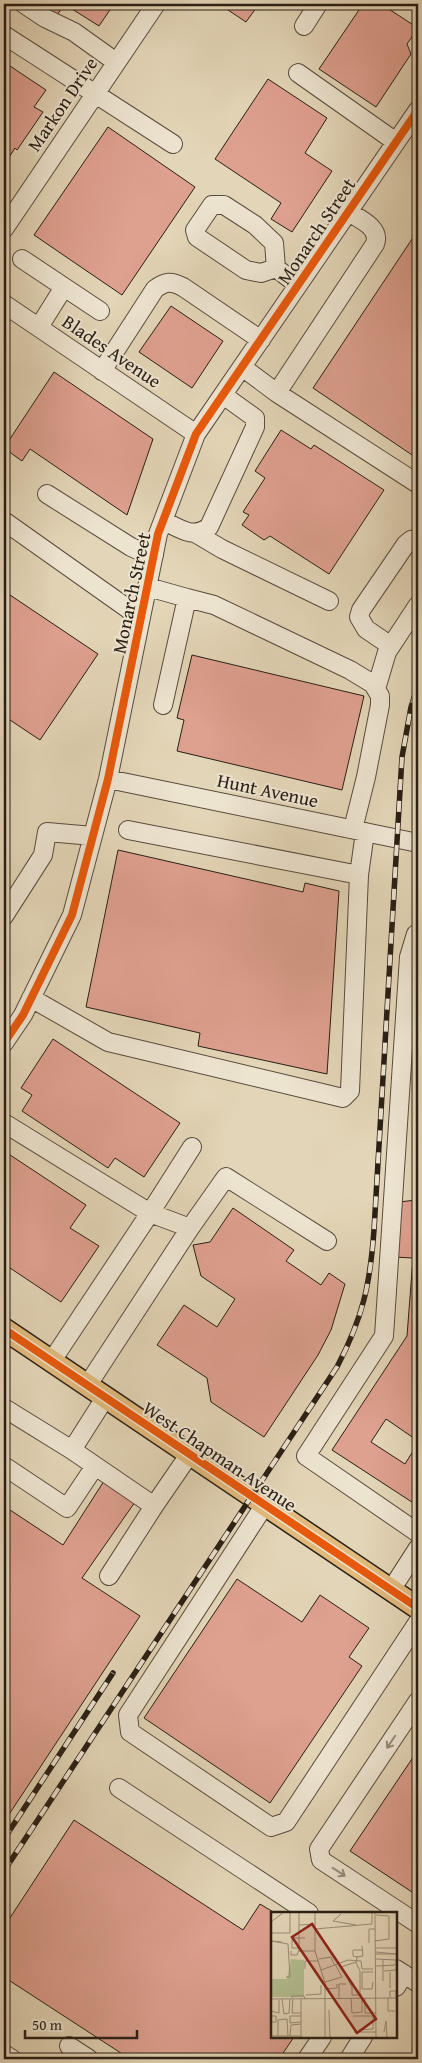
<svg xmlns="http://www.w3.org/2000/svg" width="422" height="2063" viewBox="0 0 422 2063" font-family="'Gentium Book Plus',serif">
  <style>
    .building { fill: #dea08f; stroke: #291f15 }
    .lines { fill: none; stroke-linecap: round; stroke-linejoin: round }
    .minor-casing { stroke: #584c3e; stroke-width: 20 }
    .major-casing { stroke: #291f15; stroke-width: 24 }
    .minor { stroke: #ede4d0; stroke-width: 18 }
    .major { stroke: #e2ba7c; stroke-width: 21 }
    .rail-casing { stroke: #291f15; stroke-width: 5.5 }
    .rail { stroke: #ede4d0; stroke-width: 4; stroke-dasharray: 11; stroke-linecap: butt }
    .cycleway-casing { stroke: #ede4d0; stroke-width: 11 }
    .cycleway { stroke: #e8590c; stroke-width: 8 }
    .oneway { stroke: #958b7c }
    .labels { text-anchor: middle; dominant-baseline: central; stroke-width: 4; stroke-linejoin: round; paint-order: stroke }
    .street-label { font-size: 19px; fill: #291f15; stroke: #ede4d0 }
    .inset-road { fill: none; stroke: #998c76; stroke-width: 1 }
    .view { fill: #8f2418; fill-opacity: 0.15; stroke: #8f2418; stroke-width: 2.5 }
    .inset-edge { fill: none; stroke: #291f15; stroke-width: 2.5 }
  </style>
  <rect width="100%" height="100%" fill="#e3d5b7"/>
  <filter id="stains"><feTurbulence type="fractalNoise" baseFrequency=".004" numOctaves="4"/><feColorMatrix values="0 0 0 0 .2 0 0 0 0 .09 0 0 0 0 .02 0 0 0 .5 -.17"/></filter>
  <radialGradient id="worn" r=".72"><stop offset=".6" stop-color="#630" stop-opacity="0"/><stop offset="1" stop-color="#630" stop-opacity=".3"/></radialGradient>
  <path class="building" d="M35,4H114L99,26L64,4L56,17Z
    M219,4H259L246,22Z
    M363,4H381L418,28L407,44L411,54L376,107L319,69Z
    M4,62L46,90L34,107L43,112L17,150L15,148L4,165Z
    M268,79L327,118L305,153L332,171L292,232L271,219L281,203L215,159Z
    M108,127L195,187L122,295L34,235Z
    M418,230V459L313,388Z
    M171,306L223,341L192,388L139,352Z
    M54,372L153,439L127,515L30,449L22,461L4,448Z
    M281,430L311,449L314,445L384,490L329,574L270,536L264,540L242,525L249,515L243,512L265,478L255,471Z
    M4,591L98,654L40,740L4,716Z
    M192,655L364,696L342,790L177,751L184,720L177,718Z
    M118,850L303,892L305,883L339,891L327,1074L198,1046L200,1033L86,1007Z
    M53,1039L180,1123L144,1177L115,1158L108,1168L22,1111L32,1095L21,1088Z
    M4,1151L86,1205L70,1228L99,1246L61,1302L4,1264Z
    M418,1162V1441L386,1419L371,1442L405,1464L418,1443V1506L332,1450L407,1336L413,1258L394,1257L399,1202L416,1200Z
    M233,1208L294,1250L286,1261L321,1285L329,1273L345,1284L331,1330L318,1355L264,1437L211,1402L207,1378L157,1345L184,1305L217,1327L235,1299L201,1276L193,1245L210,1242Z
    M104,1481L135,1502L82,1578L140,1616L4,1822V1506L63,1545Z
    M237,1579L302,1622L320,1595L369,1628L349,1657L362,1666L270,1803L144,1718Z
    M418,1750V1896L350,1851Z
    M74,1820L243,1930L260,1904L275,1913H272V2037H294L279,2059H130L4,1977V1927Z"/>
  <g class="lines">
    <defs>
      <path id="minor" d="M24,4L45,18L74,32L116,62
        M304,26L318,4
        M4,35L173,144
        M298,73L396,142
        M4,229L156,4
        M22,259L64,287
        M276,268L261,273L246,270L197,237L195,230L212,205H224L255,225L274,243L276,268L298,285
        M4,304L196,434
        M39,327L64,287L100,311
        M242,367L277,393L282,385L375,244C381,228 360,219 348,212
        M102,371L155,289C166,281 171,281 183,287L261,340
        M277,393L418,484
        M47,494L131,547L142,552L154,555
        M4,521L141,618
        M164,521C181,529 192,539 209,527L255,427V418L223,395
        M195,533L222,549L329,601
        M148,587L187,598L163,705
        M187,598L214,605L350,670L373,684L380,696V705L366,777L353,829
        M391,646L366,629L359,617L361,610L406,544L411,540L418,539
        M376,689L387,652L418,605
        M108,779L418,843
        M128,830L359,875
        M4,916L43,855L47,832L93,836
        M416,934L409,957L384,1336L306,1456L418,1533
        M31,998L108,1042L343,1098L350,1091L359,875L365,832
        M4,1043L23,1015L72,915L108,779L158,534L196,434L418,110
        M4,1123L150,1213L192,1147
        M51,1362L150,1213L190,1228
        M87,1386L190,1228L226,1177L327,1241
        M105,1398L72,1450L154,1506L189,1455
        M4,1408L72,1450
        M4,1466L67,1508L95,1466
        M264,1506L128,1715L130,1732L271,1827L286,1822L418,1622
        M109,1576L154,1506
        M391,1590L418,1548
        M418,1701L319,1849L321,1860L418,1924
        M119,1788L309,1913
        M396,1969L418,1983
        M396,1987L404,1974
        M69,2046L89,2059
        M4,2054L12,2059
        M307,2059L322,2037
        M349,2059L363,2037"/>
      <path id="major" d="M4,1329L418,1608"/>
    </defs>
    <use href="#minor" class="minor-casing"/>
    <use href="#major" class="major-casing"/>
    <use href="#minor" class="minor"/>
    <use href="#major" class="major"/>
    <defs>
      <path id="rail" d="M4,1839L113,1673
        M4,1871L337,1367C363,1317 370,1285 374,1230L402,757L411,707L418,685"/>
    </defs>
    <use href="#rail" class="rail-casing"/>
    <use href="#rail" class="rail"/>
    <defs>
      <path id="cycleway" d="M4,1043L23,1015L72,915L108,779L158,534L196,434L418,110
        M4,1329L418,1608"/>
    </defs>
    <use href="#cycleway" class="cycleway-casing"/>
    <use href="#cycleway" class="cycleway"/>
  </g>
  <defs><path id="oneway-shaft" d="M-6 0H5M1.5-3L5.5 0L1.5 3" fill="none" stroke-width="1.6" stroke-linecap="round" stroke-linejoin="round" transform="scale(1.25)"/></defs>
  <g class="oneway">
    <use href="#oneway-shaft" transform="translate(391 1742) rotate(124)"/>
    <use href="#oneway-shaft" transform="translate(339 1872) rotate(33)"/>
  </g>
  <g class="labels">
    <g class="street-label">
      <text transform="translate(62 104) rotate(-56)">Markon Drive</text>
      <text transform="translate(316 231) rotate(-56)">Monarch Street</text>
      <text transform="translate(112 351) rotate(34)">Blades Avenue</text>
      <text transform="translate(131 593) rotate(-78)">Monarch Street</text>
      <text transform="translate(268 790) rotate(12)">Hunt Avenue</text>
      <text transform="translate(220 1456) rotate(34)">West Chapman Avenue</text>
    </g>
  </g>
  <g transform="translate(271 1912)">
    <rect width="126" height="126" fill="#e3d5b7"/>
    <path d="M20,47L33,48V85H0V67H16Z" fill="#b3bd8f"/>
    <path class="inset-road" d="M28,0V39H44M44,0V39L54,71V126M62,0H82M104,0L105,126M70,2L62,9L85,13M0,10L13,0M28,13L44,12M44,17L101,12V0M0,21H19V0M104,29L118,27V4L105,3M11,30L0,29L17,32L19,65H15M98,31V17H104M28,36H21V26H34M104,36H127M20,39V43H26L28,38M105,40L125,42H105M87,45L82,44V38H91M48,47L60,45L63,52M105,47L125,48V53L105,54M68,51L70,55L85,50M70,55L81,75V83H89V59L85,51L86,45L92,44L91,34M34,57V49H47M50,58L77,48L90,49L91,57H102M113,59L125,58V55M102,60H91V77H101L102,70M119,60V76M112,69V47M54,70L71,65L64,52M54,77L66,76V72M35,83L50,82V73M21,86V84H33L34,87M68,86V72H75M80,86L81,101L91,100V87M94,86V101H105M117,86V99H124M119,86V79H125V86M0,87L127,86M11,87L13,102L18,101L19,87M22,87L21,101H30M58,98L59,126M0,99L8,101V88M0,104H5V110H0M82,104H101M30,110L19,111V104H30M88,118L102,117V104M83,120H105M113,120L115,109L116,126M0,124H30M7,124V108L16,107L17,124M19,124L20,113L30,112M30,126V87"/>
    <path class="view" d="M41,12L105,107L86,121L21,25Z"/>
    <rect width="126" height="126" class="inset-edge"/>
  </g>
  <rect width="422" height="2063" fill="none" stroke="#e3d5b7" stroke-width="20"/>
  <rect x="5" y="5" width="412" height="2053" fill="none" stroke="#291f15" stroke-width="2.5"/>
  <rect x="10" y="10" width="402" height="2043" fill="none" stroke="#291f15"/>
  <path d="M25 2030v8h112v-8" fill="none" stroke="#291f15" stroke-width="2.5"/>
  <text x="32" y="2030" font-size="15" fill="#291f15" stroke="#ede4d0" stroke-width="4" paint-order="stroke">50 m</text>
  <rect width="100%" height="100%" filter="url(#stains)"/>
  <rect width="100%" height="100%" fill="url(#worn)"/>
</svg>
